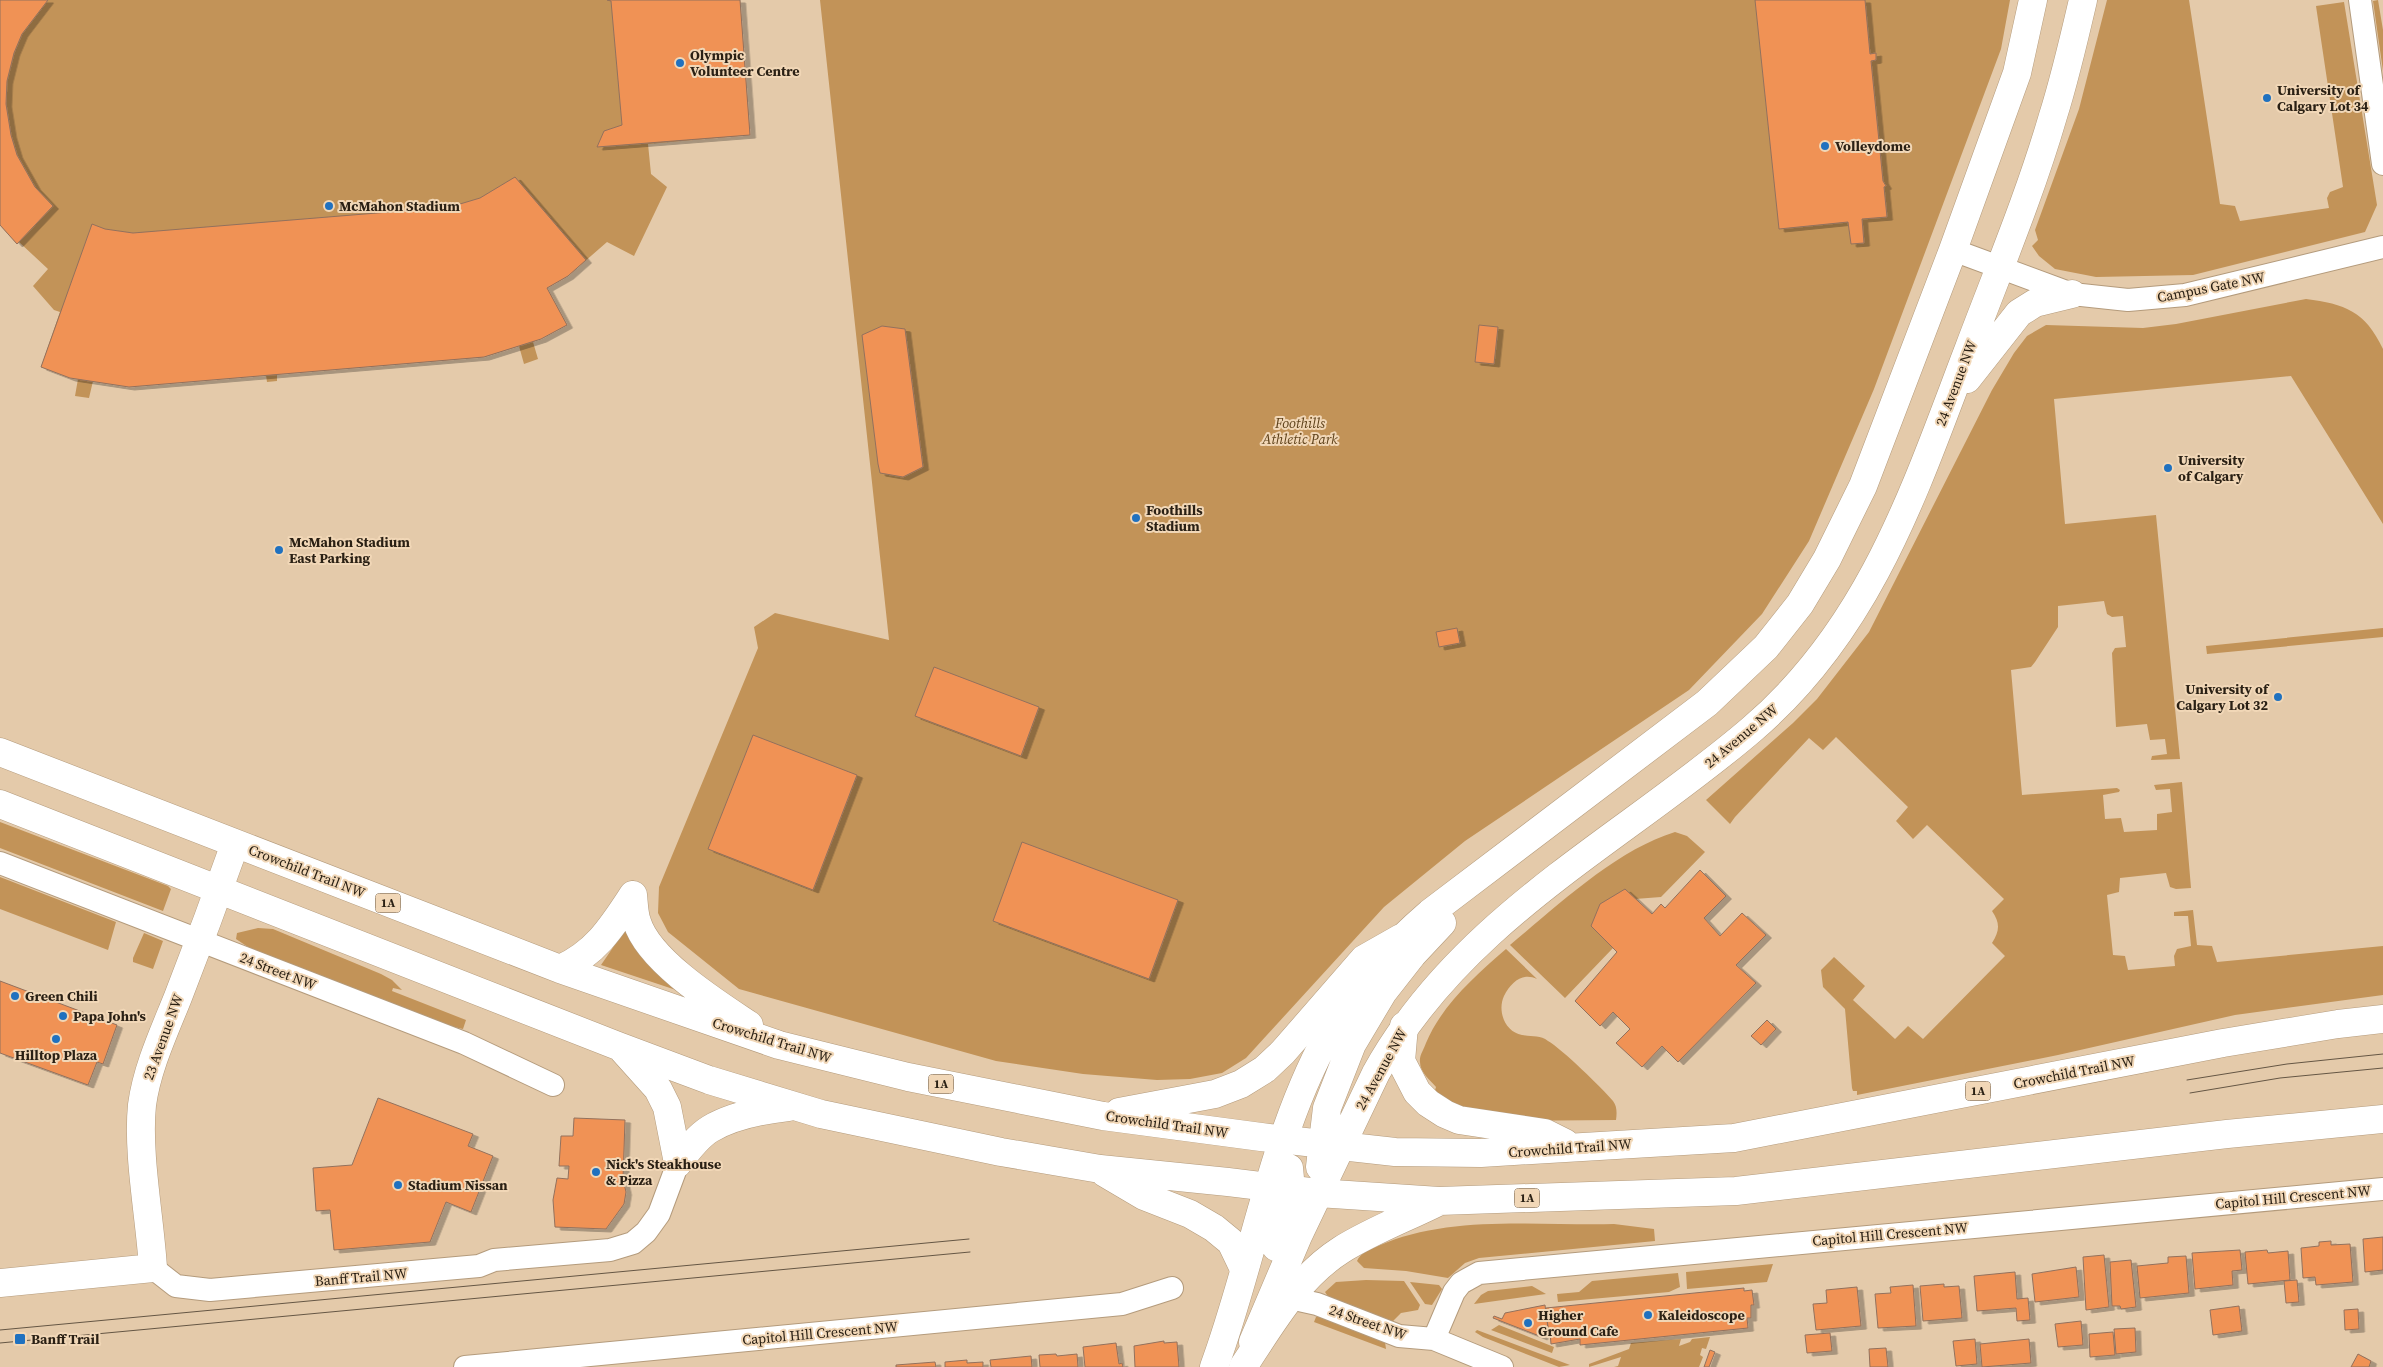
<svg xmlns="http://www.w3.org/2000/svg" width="2383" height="1367" viewBox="0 0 2383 1367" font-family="'Source Serif 4',serif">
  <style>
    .green { fill: #c29358 }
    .building { fill: #f09255; stroke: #92715d; filter: url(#shadow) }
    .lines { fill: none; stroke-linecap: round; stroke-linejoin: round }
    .minor-casing { stroke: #b49b7c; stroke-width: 24 }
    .tertiary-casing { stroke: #b49b7c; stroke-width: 29 }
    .trunk-casing { stroke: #b49b7c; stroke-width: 29 }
    .motorway-casing { stroke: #b49b7c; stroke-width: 29 }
    .minor { stroke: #fff; stroke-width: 22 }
    .tertiary { stroke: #fff; stroke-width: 28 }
    .trunk { stroke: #fff; stroke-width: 28 }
    .motorway { stroke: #fff; stroke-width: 28 }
    .tram { stroke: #655644; stroke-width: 1 }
    .poi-dot { fill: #2071bf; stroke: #f1d7b7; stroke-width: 2 }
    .labels { text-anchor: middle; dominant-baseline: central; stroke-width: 4; stroke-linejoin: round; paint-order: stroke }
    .shield { fill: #f1d7b7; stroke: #665745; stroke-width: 1 }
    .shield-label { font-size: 12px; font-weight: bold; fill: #2a2014 }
    .poi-label { font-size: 14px; font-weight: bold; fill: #2a2014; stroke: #f1d7b7; text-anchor: start }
    .street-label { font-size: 14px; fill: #2a2014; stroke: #f1d7b7 }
    .park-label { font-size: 14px; font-style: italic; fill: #5d4019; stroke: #f1d7b7 }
  </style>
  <defs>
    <filter id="shadow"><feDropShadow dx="5.5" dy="3" stdDeviation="0" flood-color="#0004"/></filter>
  </defs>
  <rect width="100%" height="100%" fill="#e4caaa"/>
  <path class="green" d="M0,0H740L750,135L648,144L651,174L667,187L634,256L607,242L568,276L547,288L567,325L533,342L538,359L524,364L519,346L484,357L277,374V381L267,382L266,375L93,381L89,398L75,396L78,379L41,367L60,312L54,310L33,286L48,269L19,242L17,244L0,225Z
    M820,0H2010L2001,49L1874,389L1809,541L1762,614L1689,690L1465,841L1384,907L1246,1058L1222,1073L1190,1079L1157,1080L1083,1074L996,1061L739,989L668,932L658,913L659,887L758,648L754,627L775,613L889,640Z
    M2107,0H2189L2220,204L2235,206L2240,221L2329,208L2327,198L2330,192L2343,187L2316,6L2344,2L2377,205L2365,232L2193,275L2096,277L2055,269L2039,256L2032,246L2038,240L2035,230L2079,109Z
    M2378,0L2383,30V71L2373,1Z
    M2306,299C2345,304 2365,311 2383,349V524L2291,376L2054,399L2065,524L2156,515L2180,759L2151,760L2152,756L2167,754L2165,739L2150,740L2147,724L2116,727L2112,653L2115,648L2126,647L2123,616L2112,617L2107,614L2104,601L2058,606V627L2035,662L2031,667L2011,670L2022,795L2117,788L2120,790L2119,792L2103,795L2105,819L2121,818L2124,832L2157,830V814L2172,812L2170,789L2156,790L2154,785L2182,782L2191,888L2176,889L2170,887L2166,873L2120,878L2119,892L2107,895L2113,955L2125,956L2128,970L2175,966L2174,956L2177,949L2191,946L2188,916H2174V912L2193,910L2197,945L2212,946L2217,962L2383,946V995L2235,1015L2058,1055L1857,1095V1091H1853L1852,1088L1845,1009L1823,987L1821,970L1834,957L1865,986L1853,1000L1895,1039L1908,1026L1923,1039L2005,956L1992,943C2000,930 2000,923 1992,911L2004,899L1927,825L1913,839L1896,821L1908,807L1836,737L1823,750L1809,738L1735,817L1730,824L1706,800L1793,723L1817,699L1869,632L1992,390L2014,353L2027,336L2046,325L2143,328L2176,324Z
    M2383,628V637L2207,654L2206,646Z
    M0,822L168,886L171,889L163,911L0,848Z
    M1675,832L1687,836L1705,852L1661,897L1635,899L1613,948L1565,998L1510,945C1557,906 1616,850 1675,832Z
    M0,877L116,922L108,950L0,909Z
    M627,927L688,994L601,965Z
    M258,928L273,929L381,974L392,980L402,990L393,988L392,991L466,1020L463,1029L454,1027L251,949L236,939L237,933Z
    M144,933L163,941L153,969L133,962V958Z
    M1506,949L1537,979C1523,972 1511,982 1504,996C1497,1011 1505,1032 1522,1035C1532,1037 1540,1035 1548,1041C1562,1049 1602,1088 1613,1101C1617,1106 1617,1113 1616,1120L1489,1121L1433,1097L1436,1087C1430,1080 1420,1072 1420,1062C1419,1056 1424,1049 1426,1043C1442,1005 1475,976 1506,949Z
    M1614,1224L1654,1229L1655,1241L1479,1258L1465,1263L1448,1278L1406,1271L1364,1268L1357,1261C1360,1253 1371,1249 1378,1246C1449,1214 1538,1226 1614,1224Z
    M1773,1264L1767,1282L1687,1289L1686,1272Z
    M1678,1273L1680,1287L1669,1292L1558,1302L1557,1294L1579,1292L1592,1281Z
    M1366,1280L1404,1281L1420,1305L1418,1310L1401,1313L1392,1322L1329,1298L1325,1292L1336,1282Z
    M1410,1282L1439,1285L1442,1289L1432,1305L1425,1304Z
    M1532,1286L1546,1294L1474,1304L1481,1295L1488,1291Z
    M1323,1315L1385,1342L1386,1349L1314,1322L1316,1317Z
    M1499,1325L1554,1347L1552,1353L1491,1330Z
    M1477,1330L1570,1365L1559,1367L1483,1337L1475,1332Z
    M1710,1337L1706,1349L1702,1348L1700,1355L1703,1357L1699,1367H1614L1618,1366L1621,1357L1589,1367V1364L1629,1349L1631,1343L1681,1339L1679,1346L1690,1342L1692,1339Z"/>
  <path class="building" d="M0,0H48L22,34L14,53L7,81L6,104L11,135L17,155L35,187L53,206L17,244L0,225Z
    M607,0H740L750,135L597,147L604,131L622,125L611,1Z
    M1755,0H1865L1870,54L1876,53V60L1871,61L1883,181L1886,186L1884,187L1887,217L1862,219L1864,243L1851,244L1848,222L1779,229Z
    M515,177L586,260L568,276L547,288L567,325L541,339L484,357L129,387L70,378L41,367L92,224L105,229L133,233L450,207L480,198Z
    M1479,325L1498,327L1494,364L1475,362Z
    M882,326L905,329L923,467L903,477L880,473L878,464L862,335Z
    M1457,628L1460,643L1439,647L1436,632Z
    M934,667L1039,707L1021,756L915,716Z
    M753,735L857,775L813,890L708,849Z
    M1022,842L1178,900L1149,979L993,921Z
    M1700,870L1726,896L1704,918L1720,936L1742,913L1766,935L1736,965L1756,983L1678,1062L1662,1046L1642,1067L1616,1043L1630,1029L1613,1012L1600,1026L1575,1001L1617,952L1591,926L1600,904L1625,889L1652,914L1661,904L1665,908Z
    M0,981L117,1025L103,1064L97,1062L88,1085L0,1053Z
    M1767,1020L1776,1029L1761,1045L1751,1036Z
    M378,1098L473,1134L468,1146L493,1156L471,1212L446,1202L430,1242L334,1250L330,1210L316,1211L313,1168L352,1165Z
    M574,1118L625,1120L623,1179L626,1192L624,1204L606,1229L555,1227L553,1200L557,1178L568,1179L569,1166H559L561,1136H573Z
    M2383,1237V1270L2365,1272L2363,1239Z
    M2331,1241V1245L2350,1244L2353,1282L2316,1285L2315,1277L2303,1278L2301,1248L2319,1246V1242Z
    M2240,1250L2242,1270L2232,1271L2233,1285L2195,1289L2192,1253Z
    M2267,1250L2268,1253L2288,1251L2290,1280L2248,1284L2245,1252Z
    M2104,1255L2109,1307L2086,1310L2083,1257Z
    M2186,1256L2189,1293L2140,1298L2137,1266L2168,1263V1257Z
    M2131,1260L2136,1307L2121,1309L2120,1306H2112L2110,1262Z
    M2076,1267L2079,1297L2035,1302L2032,1274Z
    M2015,1272L2017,1299L2028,1298L2030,1320L2017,1321L2016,1308L1977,1311L1974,1276Z
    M2297,1280L2299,1302L2286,1303L2284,1281Z
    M1944,1284V1287L1959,1286L1962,1318L1923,1321L1920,1286Z
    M1913,1285L1916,1326L1878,1328L1875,1294L1891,1293L1890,1287Z
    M1857,1287L1861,1326L1816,1330L1813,1304L1827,1303L1826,1290Z
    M1744,1288V1291L1752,1290L1754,1305H1751V1318H1747L1748,1328L1580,1345V1339L1551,1344L1550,1333H1544L1543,1329L1548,1328L1546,1308Z
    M1545,1305L1548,1328L1543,1329L1542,1337L1493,1318L1494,1316L1502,1319L1505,1313Z
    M2239,1306L2242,1331L2213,1335L2210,1310Z
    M2358,1309L2359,1329L2345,1330L2344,1310Z
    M2081,1321L2083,1345L2058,1347L2055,1324Z
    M2135,1328L2136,1352L2116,1354L2114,1329Z
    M2113,1332L2115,1355L2090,1357L2089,1334Z
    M1830,1333L1832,1351L1807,1353L1805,1335Z
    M1975,1339L1977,1364L1956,1366L1953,1341Z
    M2029,1339L2031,1363L1982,1367L1980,1344Z
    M1164,1341V1343L1177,1342L1179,1367H1135L1134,1346Z
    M1116,1343L1119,1364L1122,1363L1123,1367H1085L1083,1347Z
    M1886,1348L1888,1367H1870L1869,1349Z
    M1710,1350L1715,1352L1709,1367H1704Z
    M1056,1354L1057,1356L1077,1354L1078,1367H1040L1039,1355Z
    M2358,1354L2371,1361L2369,1367H2351Z
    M1031,1356L1032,1367H991L990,1360Z
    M967,1360V1363L983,1362V1367H945V1362Z
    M935,1362L936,1367H896V1365Z"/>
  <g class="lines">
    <defs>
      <path id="minor" d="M2360,0L2383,164
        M1953,250L2072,294L2128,300L2185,295L2383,247
        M0,863L464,1043L553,1085
        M153,1268L176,1286L210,1290L479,1266L494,1260L610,1250L633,1243L646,1232L659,1214L678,1163
        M1290,1298L1317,1304L1399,1336L1434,1339L1502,1367
        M1434,1339L1454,1292L1461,1283L1479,1273L2383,1189
        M465,1367L1122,1304L1172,1288"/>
      <path id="tertiary" d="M1967,379L2019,313L2035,303L2072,294
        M1320,1167L1327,1108L1352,1044L1383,992L1412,955L1442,923
        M1276,1247C1287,1217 1293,1200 1289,1168
        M0,1283L153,1268C150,1218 137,1154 142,1105C147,1068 164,1032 178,997C198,946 217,895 235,844
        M1253,1342L1298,1236L1376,1073C1462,918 1621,841 1751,730C1871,628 1915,489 1969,348C1998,271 2030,195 2053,116C2065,78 2074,39 2083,0
        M1214,1367C1256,1253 1273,1126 1336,1021C1361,979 1394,944 1430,913L1707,703L1766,647L1800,604L1827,559L1863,486L1953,250L2017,73L2033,0"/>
      <path id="trunk" d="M0,752L560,969L779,1045L908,1077L1103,1116L1261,1137L1341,1146
        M0,804L618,1046L709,1080L821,1114L1001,1152L1100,1169L1228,1182L1318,1193
        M633,895C634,904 634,914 637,922C649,961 716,1003 749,1025
        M560,969C596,953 612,927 633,895
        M623,1050L658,1089L667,1107L678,1163
        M1119,1112L1215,1094L1241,1084L1265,1069L1283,1052L1364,959L1401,938
        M678,1163C687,1151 697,1137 710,1129C732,1116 762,1110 788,1107
        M1105,1173L1144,1196L1190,1214L1214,1228L1231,1242L1244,1269"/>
      <path id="motorway" d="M1404,1026L1401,1061L1417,1092L1428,1103L1445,1114L1459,1120L1545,1133L1565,1143
        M1341,1146L1395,1152L1481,1153L1734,1138L2223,1043L2338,1024L2383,1019
        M1318,1193L1439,1201L1736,1191L2227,1134L2383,1119
        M1243,1367C1271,1325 1297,1278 1341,1250C1371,1231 1406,1218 1438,1202"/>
    </defs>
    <use href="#minor" class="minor-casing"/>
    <use href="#tertiary" class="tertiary-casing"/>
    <use href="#trunk" class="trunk-casing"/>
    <use href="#motorway" class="motorway-casing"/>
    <use href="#minor" class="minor"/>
    <use href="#tertiary" class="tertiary"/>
    <use href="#trunk" class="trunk"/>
    <use href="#motorway" class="motorway"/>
    <path class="tram" d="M2187,1080L2287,1064L2383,1054
      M2190,1093L2280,1078L2383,1068
      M0,1330L969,1239
      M0,1343L970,1252"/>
  </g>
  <g class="poi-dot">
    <circle cx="680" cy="63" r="5"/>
    <circle cx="2267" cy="98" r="5"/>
    <circle cx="1825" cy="146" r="5"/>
    <circle cx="329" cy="206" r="5"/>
    <circle cx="2168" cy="468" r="5"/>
    <circle cx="1136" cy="518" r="5"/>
    <circle cx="279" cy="550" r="5"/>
    <circle cx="2278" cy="697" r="5"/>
    <circle cx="15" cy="996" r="5"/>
    <circle cx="63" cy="1016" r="5"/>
    <circle cx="56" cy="1039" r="5"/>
    <circle cx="596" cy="1172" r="5"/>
    <circle cx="398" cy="1185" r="5"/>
    <circle cx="1648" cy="1315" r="5"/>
    <circle cx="1528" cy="1323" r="5"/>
    <rect x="14" y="1333" width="12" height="12" rx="2.5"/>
  </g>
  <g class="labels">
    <g class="shield">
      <rect x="375.5" y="893.5" width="25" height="19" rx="4"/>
      <rect x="928.5" y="1074.5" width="25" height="19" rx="4"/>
      <rect x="1965.5" y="1081.5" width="25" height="19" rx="4"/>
      <rect x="1514.5" y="1188.5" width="25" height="19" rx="4"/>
    </g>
    <g class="shield-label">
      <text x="388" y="903">1A</text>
      <text x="941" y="1084">1A</text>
      <text x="1978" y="1091">1A</text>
      <text x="1527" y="1198">1A</text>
    </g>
    <g class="poi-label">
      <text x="690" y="55">Olympic<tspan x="690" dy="16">Volunteer Centre</tspan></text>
      <text x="2277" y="90">University of<tspan x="2277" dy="16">Calgary Lot 34</tspan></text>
      <text x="1835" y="146">Volleydome</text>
      <text x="339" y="206">McMahon Stadium</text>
      <text x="2178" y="460">University<tspan x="2178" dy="16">of Calgary</tspan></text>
      <text x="1146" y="510">Foothills<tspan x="1146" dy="16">Stadium</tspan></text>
      <text x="289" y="542">McMahon Stadium<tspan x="289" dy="16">East Parking</tspan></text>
      <text x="2268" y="689" text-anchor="end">University of<tspan x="2268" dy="16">Calgary Lot 32</tspan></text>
      <text x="25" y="996">Green Chili</text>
      <text x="73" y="1016">Papa John's</text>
      <text x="56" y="1055" text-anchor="middle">Hilltop Plaza</text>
      <text x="606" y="1164">Nick's Steakhouse<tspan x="606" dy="16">&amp; Pizza</tspan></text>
      <text x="408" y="1185">Stadium Nissan</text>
      <text x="1538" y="1315">Higher<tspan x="1538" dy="16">Ground Cafe</tspan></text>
      <text x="1658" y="1315">Kaleidoscope</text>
      <text x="31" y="1339">Banff Trail</text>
    </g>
    <g class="street-label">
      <text transform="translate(2211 287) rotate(-11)">Campus Gate NW</text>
      <text transform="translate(1956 383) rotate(-69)">24 Avenue NW</text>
      <text transform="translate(1741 736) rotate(-40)">24 Avenue NW</text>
      <text transform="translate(307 871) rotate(21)">Crowchild Trail NW</text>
      <text transform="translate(278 971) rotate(21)">24 Street NW</text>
      <text transform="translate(163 1037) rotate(-70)">23 Avenue NW</text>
      <text transform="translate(772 1040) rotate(17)">Crowchild Trail NW</text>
      <text transform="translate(1381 1069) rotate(-61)">24 Avenue NW</text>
      <text transform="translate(2074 1072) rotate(-11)">Crowchild Trail NW</text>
      <text transform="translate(1167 1124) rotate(8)">Crowchild Trail NW</text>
      <text transform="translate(1570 1148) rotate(-4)">Crowchild Trail NW</text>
      <text transform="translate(2293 1197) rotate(-5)">Capitol Hill Crescent NW</text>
      <text transform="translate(1890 1234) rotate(-5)">Capitol Hill Crescent NW</text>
      <text transform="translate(361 1277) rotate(-5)">Banff Trail NW</text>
      <text transform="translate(1368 1322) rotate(19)">24 Street NW</text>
      <text transform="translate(820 1333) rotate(-5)">Capitol Hill Crescent NW</text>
    </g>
    <g class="park-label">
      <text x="1300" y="423">Foothills<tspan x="1300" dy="16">Athletic Park</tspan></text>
    </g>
  </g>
</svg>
